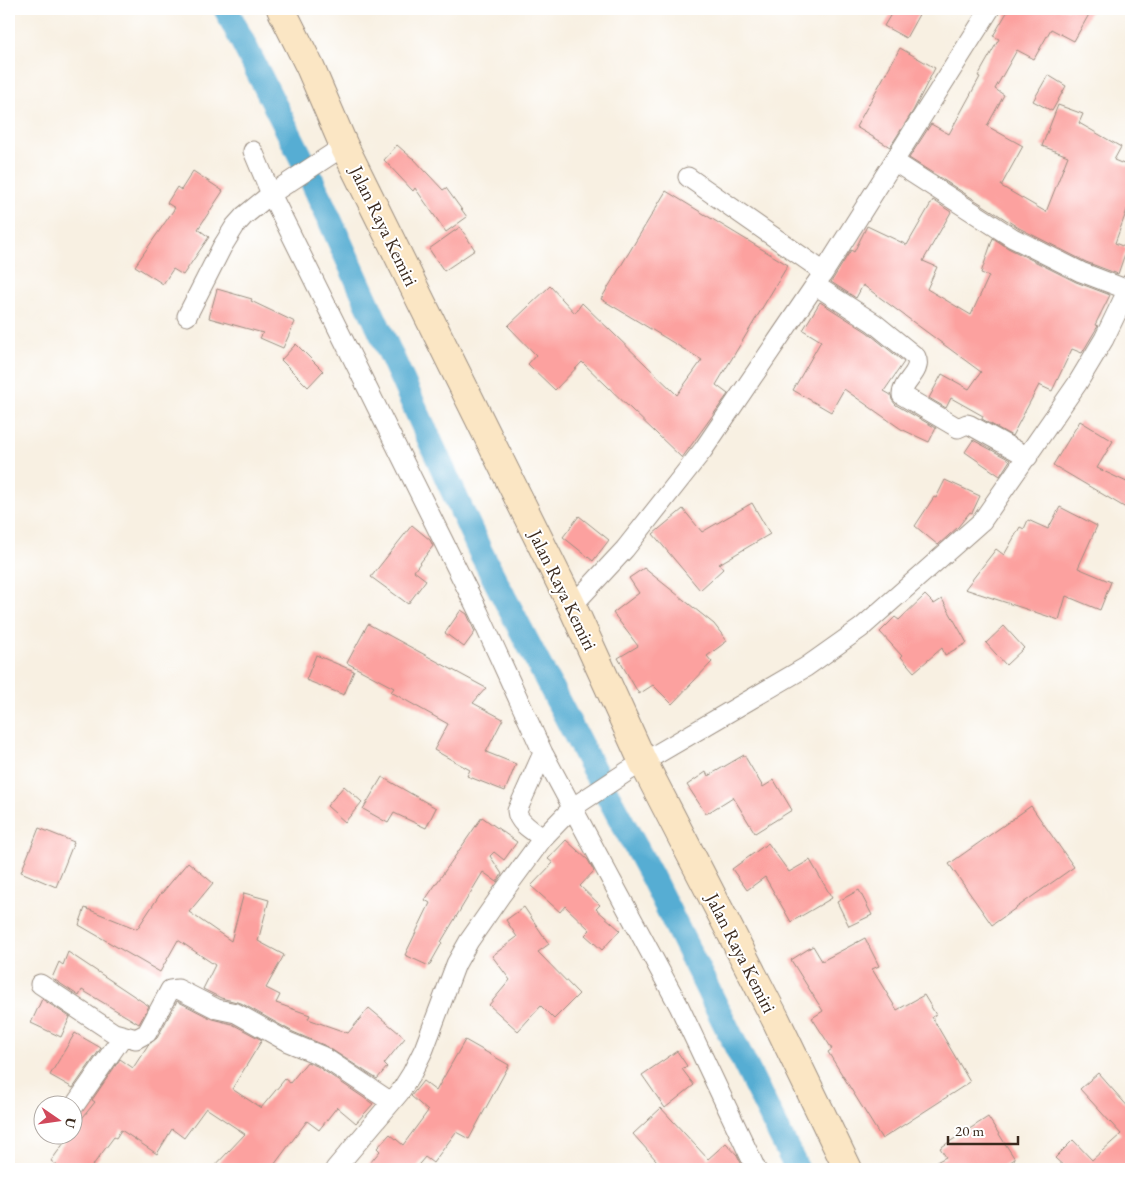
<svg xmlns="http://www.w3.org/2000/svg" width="1140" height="1178" viewBox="0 0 1140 1178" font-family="'EB Garamond',serif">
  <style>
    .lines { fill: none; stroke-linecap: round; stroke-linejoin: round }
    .canal { stroke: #56add3; stroke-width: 25 }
    .building { fill: #fca19f }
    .minor-casing { stroke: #9a8d80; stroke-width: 21 }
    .secondary-casing { stroke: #9a8d80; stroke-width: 30 }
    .minor { stroke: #fff; stroke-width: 19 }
    .secondary { stroke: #fbe6c4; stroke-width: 28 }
    .labels { text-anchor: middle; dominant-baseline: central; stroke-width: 4; stroke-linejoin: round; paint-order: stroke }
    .street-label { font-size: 19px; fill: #3b2a1e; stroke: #fff }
  </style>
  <rect width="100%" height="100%" fill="#fff"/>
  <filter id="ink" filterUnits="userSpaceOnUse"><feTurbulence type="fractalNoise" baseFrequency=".02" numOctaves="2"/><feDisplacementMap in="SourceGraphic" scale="10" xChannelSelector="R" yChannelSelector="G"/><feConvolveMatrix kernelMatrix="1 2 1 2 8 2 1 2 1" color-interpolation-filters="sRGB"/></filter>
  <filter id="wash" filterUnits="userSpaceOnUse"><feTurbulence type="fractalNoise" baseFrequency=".0096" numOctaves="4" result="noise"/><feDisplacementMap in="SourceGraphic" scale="20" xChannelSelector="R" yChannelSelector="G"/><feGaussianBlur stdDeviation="1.12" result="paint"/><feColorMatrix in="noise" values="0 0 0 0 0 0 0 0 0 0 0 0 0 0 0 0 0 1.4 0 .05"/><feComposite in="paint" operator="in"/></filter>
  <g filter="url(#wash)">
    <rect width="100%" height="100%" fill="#f8f0e2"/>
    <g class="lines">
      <path class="canal" d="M226,9L303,161L480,551L589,761L652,877L797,1169"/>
    </g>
    <g id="blocks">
      <path class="building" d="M894,9H922L906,38L884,26Z
        M1009,9H1092L1074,41L1051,29L1034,59L1017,50L995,89L1004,95L987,126L1023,146L1001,186L1046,212L1068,156L1042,146L1058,105L1083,114L1079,123L1121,147L1114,160L1131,167V199L1115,243L1127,248L1118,274L1086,262L1019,228L909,158L931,124L949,134L980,77L978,76L999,39L993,36Z
        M900,48L935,68L913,111L890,147L856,127Z
        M1048,75L1066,86L1052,111L1033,101Z
        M397,145L412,158H413L443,190L446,188L467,217L446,232L415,188L413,191L384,160Z
        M193,171L223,191L198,229L209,237L183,275L173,269L163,284L135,266L175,208L167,203L177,187L181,190Z
        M666,191L788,265L716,385L728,394L682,458L582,362L555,390L528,364L536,355L508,326L550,286L575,313L582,303L677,395L702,360L601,299Z
        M933,200L951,212L923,261L937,267L927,289L971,315L989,276L981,273L993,238L1008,248L1076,282L1110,295L1095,325L1098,326L1082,353L1072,349L1052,391L1039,385L1012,436L982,419L983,416L951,398L946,408L929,398L942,374L969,389L981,372L863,285L856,298L831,282L851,250L854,252L867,226L907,245Z
        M460,227L475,250L444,271L429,249Z
        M217,289L252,299L251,301L295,322L283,348L260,338L263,333L209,318Z
        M820,302L867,332L904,362L884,391L891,395L892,400L896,405L936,428L929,442L901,429L844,389L831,412L793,390L821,341L803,330Z
        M296,344L323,371L308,387L281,360Z
        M1080,421L1113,441L1097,468L1131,484V511L1053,465Z
        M973,440L1010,460L1000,476L965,452Z
        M945,480L980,496L972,513L970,512L958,527L938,545L915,526L934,497L936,498Z
        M752,503L770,534L719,564L723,569L700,590L653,534L683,509L702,532Z
        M1060,507L1097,526L1078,568L1111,582L1100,610L1066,596L1059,620L965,589L996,549L1004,555L1020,527L1024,529L1028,520L1048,529Z
        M579,516L609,540L593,561L563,537Z
        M412,525L430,540L433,546L414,571L426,580L408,604L371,577Z
        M644,568L714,624L727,641L707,656L712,662L672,704L653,685L639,694L618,658L638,646L613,613L639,593L629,578Z
        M925,595L934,604L942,599L967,643L945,655L942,648L914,672L901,657L902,656L880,632L895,617L899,620Z
        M461,610L467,614L475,632L464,647L445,633Z
        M368,624L486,688L473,703L503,719L486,752L516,764L505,791L467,776L470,770L434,750L448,724L391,692L394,688L347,663Z
        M1004,626L1024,648L1006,665L986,643Z
        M316,655L354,671L344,695L306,680Z
        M744,755L763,787L774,780L792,810L755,833L733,797L706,814L687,785L706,772L708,776Z
        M382,777L436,808L426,828L394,813L388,823L363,809Z
        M344,786L362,802L345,822L327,806Z
        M1031,806L1074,867L992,925L949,864Z
        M482,817L517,842L504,860L494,852L490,856L502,874L497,882L483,872L441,942L442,943L429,966L405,955L430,903L425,900Z
        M39,828L74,842L56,887L21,872Z
        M566,840L588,860L594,871L580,886L600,905L596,909L620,930L602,950L585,935L590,930L565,906L560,912L531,886L553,863L548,859Z
        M768,843L789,872L810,860L832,898L791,922L765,877L747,890L732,869Z
        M188,862L213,883L189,912L231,941L244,893L269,900L258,941L284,955L266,988L280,995L276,1003L310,1015L308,1019L348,1033L369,1008L405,1038L384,1064L387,1067L377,1079L326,1046L293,1032L241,1003L221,998L203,989L215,965L178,940L160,972L79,925L85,908L137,929L161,893H162Z
        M859,890L872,915L849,926L837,902Z
        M524,907L549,944L538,952L579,994L554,1019L541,1006L518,1031L489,1005L510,980L492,956L517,937L506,920Z
        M865,938L879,966L872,969L897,1010L924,995L936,1015L932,1017L970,1082L882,1139L828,1052L832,1049L812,1018L823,1011L791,960L813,946L822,961Z
        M68,952L149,1006L139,1024L82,990L79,996L52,978L59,962L63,965Z
        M42,999L70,1017L61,1037L31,1023Z
        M177,1001L212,1019L232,1024L262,1040L232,1089L261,1108L285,1079L290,1083L307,1062L317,1066L373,1104L356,1123L337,1107L319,1130L307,1121L271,1169H212L245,1134L206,1108L184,1138L172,1129L157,1154L121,1130L116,1138L114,1137L90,1169H62L51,1161L69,1136H72V1131L95,1102L92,1100L120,1059L133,1068L148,1045L157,1038Z
        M75,1033L101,1048L73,1088L50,1075Z
        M465,1040L509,1065L469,1139L456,1132L433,1163L425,1157L415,1169H365L380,1151L377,1148L390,1134L403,1145L428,1111L411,1096L423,1081L436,1091Z
        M677,1051L687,1066L682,1069L694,1085L665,1108L642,1075Z
        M1098,1073L1131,1110V1162L1123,1169H1067L1055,1158L1073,1140L1092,1160L1121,1134L1080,1089Z
        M661,1108L708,1159L726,1143L737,1155L744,1169H664L633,1134Z
        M988,1117L1015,1159L999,1169H923L946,1157L940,1148Z"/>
    </g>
  </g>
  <g filter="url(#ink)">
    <use href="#blocks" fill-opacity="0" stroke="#9a8d80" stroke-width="1"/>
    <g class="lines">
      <defs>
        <path id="minor" d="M253,151L271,194L479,613L543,753L679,1006L756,1169
          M895,162L1013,238L1081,272L1128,290
          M688,177L824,272
          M815,285L874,323L916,357C923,372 902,381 902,395L958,428L967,424L970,425L1028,457
          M187,316L222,247L235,226L244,216L271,194L344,146
          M572,606L625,549L703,450L824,272L990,9
          M543,838C533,831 518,823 517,811L543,753
          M40,984L114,1033L136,1039L147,1033L170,990L178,989L217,1009L236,1013L288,1042L322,1056L391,1102
          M72,1109L123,1036
          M335,1169L400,1092L412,1073L424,1049L456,964L469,941L501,895L543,838L572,808L628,771L806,667L861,628L982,521L1077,384L1104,339L1131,283"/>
        <path id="secondary" d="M281,9L310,67L344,146L572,606L643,762L775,1018L848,1169"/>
      </defs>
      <use href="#minor" class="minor-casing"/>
      <use href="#secondary" class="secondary-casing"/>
      <use href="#minor" class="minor"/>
      <use href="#secondary" class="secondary"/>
    </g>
  </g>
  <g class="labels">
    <g class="street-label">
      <text transform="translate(384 226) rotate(64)">Jalan Raya Kemiri</text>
      <text transform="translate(563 590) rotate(64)">Jalan Raya Kemiri</text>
      <text transform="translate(741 953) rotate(63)">Jalan Raya Kemiri</text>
    </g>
  </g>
  <rect width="1140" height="1178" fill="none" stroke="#fff" stroke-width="30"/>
  <g transform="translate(58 1120) rotate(103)"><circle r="24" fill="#ffffff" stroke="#b1aaa5"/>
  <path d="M0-4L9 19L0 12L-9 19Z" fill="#d1495b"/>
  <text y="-8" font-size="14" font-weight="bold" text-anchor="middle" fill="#3b2a1e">U</text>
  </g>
  <path d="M948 1136v8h70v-8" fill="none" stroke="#3b2a1e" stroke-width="2.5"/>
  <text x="955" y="1136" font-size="15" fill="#3b2a1e" stroke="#ffffff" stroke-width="4" paint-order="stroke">20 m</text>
</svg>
